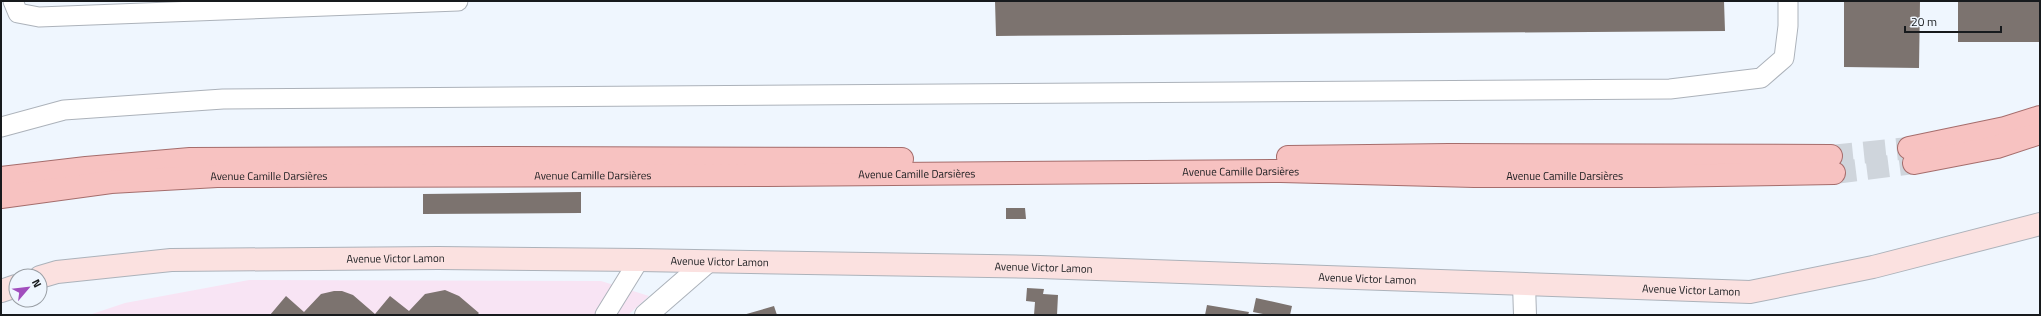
<svg xmlns="http://www.w3.org/2000/svg" width="2041" height="316" viewBox="0 0 2041 316" font-family="'Titillium Web',sans-serif">
  <style>
    .industrial { fill: #f8e4f4 }
    .building { fill: #7c736f }
    .lines { fill: none; stroke-linecap: round; stroke-linejoin: round }
    .primary-tunnel { stroke: #cfd5dc; stroke-width: 22; stroke-dasharray: 22 11; stroke-linecap: butt }
    .lane-casing { stroke: #acb2ba; stroke-width: 21 }
    .street-casing { stroke: #acb2ba; stroke-width: 24 }
    .secondary-casing { stroke: #acb2ba; stroke-width: 24 }
    .primary-casing { stroke: #a56d6c; stroke-width: 24 }
    .lane { stroke: #fff; stroke-width: 19 }
    .street { stroke: #fff; stroke-width: 22 }
    .secondary { stroke: #fbe1e0; stroke-width: 22 }
    .primary { stroke: #f7c2c1; stroke-width: 22 }
    .labels { text-anchor: middle; dominant-baseline: central; stroke-width: 3; stroke-linejoin: round; paint-order: stroke }
    .street-label { font-size: 11px; fill: #171a1d; stroke: #eff6fe }
  </style>
  <rect width="100%" height="100%" fill="#eff6fe"/>
  <path class="industrial" d="M249,280L601,281L649,296L628,315H89L125,303Z"/>
  <path class="building" d="M995,1H1724L1725,31L996,36Z
    M1844,1H1920L1919,68L1844,67Z
    M1958,1H2040V42H1958Z
    M581,192V213L423,214V194Z
    M1006,208H1025L1026,219H1006Z
    M1027,288L1044,289L1043,294L1058,295L1057,315H1034L1035,302L1026,301Z
    M445,290L459,296L479,313L477,315H270L286,296L304,312L321,294L334,291H342L353,295L375,314L390,296L409,311L425,294Z
    M1256,298L1292,306L1290,315H1268L1253,312Z
    M1207,305L1249,312L1248,315H1205Z
    M774,306L777,315H743Z"/>
  <g class="lines">
    <path class="primary-tunnel" d="M1831,156L1909,148
      M1834,173L1914,163"/>
    <defs>
      <path id="lane" d="M13,1L18,13L39,17L458,1
        M1,127L64,110L223,99L1670,89L1761,78L1784,58L1788,26V1
        M605,315L639,260"/>
      <path id="street" d="M1524,284L1525,315
        M646,315L707,262"/>
      <g id="secondary">
        <path id="s1" d="M40,277L57,272L171,260L438,258L639,260L1040,267L1750,292L1873,267L2040,224"/>
        <path d="M1,291L16,286"/>
      </g>
      <g id="primary">
        <path d="M1909,148L2005,128L2040,117"/>
        <path d="M1288,157L1449,155L1831,156"/>
        <path d="M1914,163L1997,147L2040,133"/>
        <path d="M1,178L86,168L190,159L494,158L902,159"/>
        <path id="s2" d="M1,197L111,182L217,176L768,175L1281,171L1474,176H1655L1834,173"/>
      </g>
    </defs>
    <use href="#lane" class="lane-casing"/>
    <use href="#street" class="street-casing"/>
    <use href="#secondary" class="secondary-casing"/>
    <use href="#primary" class="primary-casing"/>
    <use href="#lane" class="lane"/>
    <use href="#street" class="street"/>
    <use href="#secondary" class="secondary"/>
    <use href="#primary" class="primary"/>
  </g>
  <g class="labels">
    <g class="street-label">
      <text stroke="none"><textPath href="#s2" startOffset="1241">Avenue Camille Darsières</textPath></text>
      <text stroke="none"><textPath href="#s2" startOffset="917">Avenue Camille Darsières</textPath></text>
      <text stroke="none"><textPath href="#s2" startOffset="593">Avenue Camille Darsières</textPath></text>
      <text stroke="none"><textPath href="#s2" startOffset="269">Avenue Camille Darsières</textPath></text>
      <text stroke="none"><textPath href="#s2" startOffset="1565">Avenue Camille Darsières</textPath></text>
      <text stroke="none"><textPath href="#s1" startOffset="357">Avenue Victor Lamon</textPath></text>
      <text stroke="none"><textPath href="#s1" startOffset="681">Avenue Victor Lamon</textPath></text>
      <text stroke="none"><textPath href="#s1" startOffset="1005">Avenue Victor Lamon</textPath></text>
      <text stroke="none"><textPath href="#s1" startOffset="1329">Avenue Victor Lamon</textPath></text>
      <text stroke="none"><textPath href="#s1" startOffset="1653">Avenue Victor Lamon</textPath></text>
    </g>
  </g>
  <rect width="2041" height="316" fill="none" stroke="#171a1d" stroke-width="4"/>
  <g transform="translate(28 288) rotate(62)"><circle r="19" fill="#eff6fe" stroke="#999ea4"/>
  <path d="M0-3L7 15L0 10L-7 15Z" fill="#a14ebd"/>
  <text y="-6" font-size="11" font-weight="bold" text-anchor="middle" fill="#171a1d">N</text>
  </g>
  <path d="M1905 26v6h96v-6" fill="none" stroke="#171a1d" stroke-width="2"/>
  <text x="1911" y="26" font-size="12" fill="#171a1d" stroke="#eff6fe" stroke-width="3" paint-order="stroke">20 m</text>
</svg>
